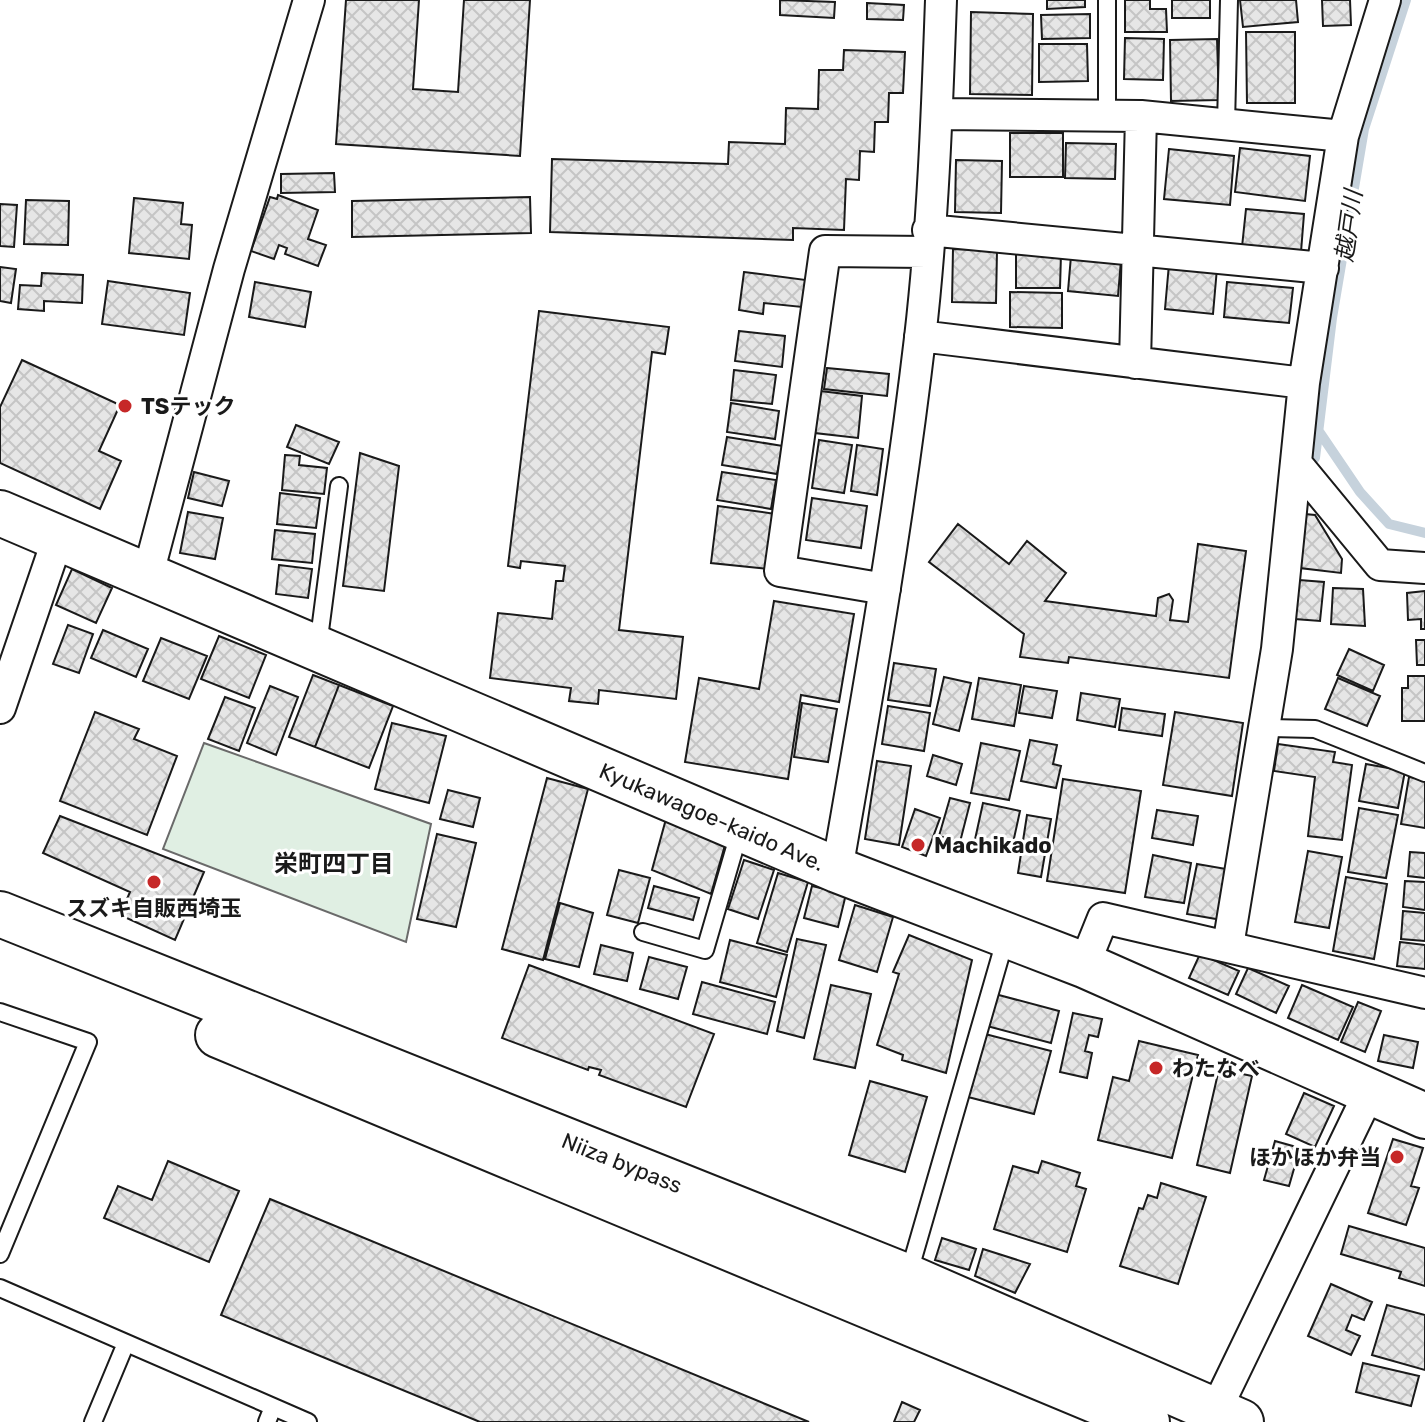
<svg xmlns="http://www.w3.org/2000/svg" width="1425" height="1422" viewBox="0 0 1425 1422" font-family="Rubik,'Noto Sans JP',sans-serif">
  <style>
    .green { fill: #e0efe3; stroke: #6a6a6a; stroke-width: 2 }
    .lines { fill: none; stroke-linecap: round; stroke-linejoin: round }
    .stream { stroke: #c6d2dc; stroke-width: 10 }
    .building { fill: url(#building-cross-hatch); stroke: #1a1a1a; stroke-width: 2 }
    .lane-casing { stroke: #1a1a1a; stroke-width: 20 }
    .street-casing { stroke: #1a1a1a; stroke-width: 34 }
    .secondary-casing { stroke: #1a1a1a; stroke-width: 48 }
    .highway-casing { stroke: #1a1a1a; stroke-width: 48 }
    .lane { stroke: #fff; stroke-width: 16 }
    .street { stroke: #fff; stroke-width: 30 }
    .secondary { stroke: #fff; stroke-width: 44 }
    .highway { stroke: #fff; stroke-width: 44 }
    .poi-dot { fill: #c62828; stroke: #fff; stroke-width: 3 }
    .labels { text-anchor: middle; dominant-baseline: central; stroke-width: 6; stroke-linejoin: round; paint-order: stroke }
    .poi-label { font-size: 22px; font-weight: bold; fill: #1a1a1a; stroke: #fff; text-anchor: start }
    .street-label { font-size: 22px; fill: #1a1a1a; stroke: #fff }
    .water-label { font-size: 24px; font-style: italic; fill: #1a1a1a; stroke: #fff }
    .neighbourhood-label { font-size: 24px; font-weight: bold; fill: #1a1a1a; stroke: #fff }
  </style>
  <defs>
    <pattern id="building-cross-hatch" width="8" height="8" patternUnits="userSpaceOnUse" patternTransform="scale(2)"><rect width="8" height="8" fill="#e6e6e6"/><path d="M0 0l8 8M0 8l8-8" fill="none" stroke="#c5c5c5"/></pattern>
  </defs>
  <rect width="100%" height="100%" fill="#fff"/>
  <path class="green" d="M204,743L431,824L406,942L163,849Z"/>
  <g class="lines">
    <path class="stream" d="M1318,430L1360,492L1389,524L1425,533
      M1315,458L1332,318L1364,129L1406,0"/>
  </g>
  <path class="building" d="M346,0H419L413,89L458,92L464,0H530L520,156L336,144Z
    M780,0L835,2L834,18L780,15Z
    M1047,0H1085V7L1047,9Z
    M1125,0H1150V9H1166L1167,32H1125Z
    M1172,0H1210V18H1172Z
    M1240,0H1296L1298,22L1243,27Z
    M1322,0H1350L1351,25L1323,26Z
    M867,3L904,5L903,20L867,19Z
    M971,12L1033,14L1032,95L970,94Z
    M1090,14V38L1042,39L1041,15Z
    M1246,32H1295V103H1247Z
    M1125,38L1164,39L1163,80L1124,79Z
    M1217,39L1219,100L1171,101L1170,40Z
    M1039,44H1087L1088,81L1039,82Z
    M844,50L905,52L903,93H889L888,122H875L874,152L860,151L859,180L846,179L844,230L793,228V240L550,232L552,159L728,164L729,142L785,144L786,108L818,109L819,70H843Z
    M1010,133H1063V177H1010Z
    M1066,143L1116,144L1115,179L1065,178Z
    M1240,148L1310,156L1305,201L1235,192Z
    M1169,149L1234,156L1230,205L1164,199Z
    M956,160L1002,161L1001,213L955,212Z
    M334,173L335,192L281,193V174Z
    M278,195L318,210L308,239L326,245L318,266L285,254L287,248L279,245L274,259L251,251L270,197L277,199Z
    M530,197L531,233L352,237V201Z
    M134,198L183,203L181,224L192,225L189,259L129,253Z
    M26,200L69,201L68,245L24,244Z
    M0,204L17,205L14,247L0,246Z
    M1246,209L1304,214L1301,252L1242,247Z
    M953,249L997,250L996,303L952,302Z
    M1016,254H1061L1060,288H1016Z
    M1071,256L1121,260L1118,296L1068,291Z
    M1169,264L1217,268L1213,314L1165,309Z
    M0,267L16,269L11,303L0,301Z
    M744,272L806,280L802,307L764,303L763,314L739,310Z
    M42,273L83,275L82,303L44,301V311L18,309L20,285L41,286Z
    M108,281L190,293L184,335L102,324Z
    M255,282L311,292L305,327L249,317Z
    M1227,282L1293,288L1289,323L1224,317Z
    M1010,292L1062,293V328L1010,327Z
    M539,311L669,327L665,354L652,352L619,630L683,637L676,699L599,690L598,704L569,701L571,688L490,678L498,613L552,619L556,581H563L565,566L521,561L520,568L508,566Z
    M739,331L785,336L782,367L735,361Z
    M22,360L120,405L99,451L121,461L100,509L0,463V407Z
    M827,368L889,374L887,396L824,389Z
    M734,370L776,375L772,404L731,400Z
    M820,391L862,396L858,438L815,433Z
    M731,403L779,411L775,439L727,432Z
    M296,425L339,442L329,464L287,447Z
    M727,437L783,446L777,474L722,465Z
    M819,440L852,445L844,493L812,488Z
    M857,445L883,449L877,495L851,491Z
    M360,453L399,466L384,591L343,586Z
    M285,455L300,456L299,465L327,468L324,494L282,490Z
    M194,472L229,481L222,506L188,498Z
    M722,472L776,480L771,509L717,500Z
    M280,493L320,498L316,528L277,524Z
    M812,498L867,506L861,548L806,540Z
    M718,506L776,514L769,569L711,563Z
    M188,512L223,518L215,559L180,553Z
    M1305,514L1315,515L1342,559L1341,573L1300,568Z
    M958,524L1009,564L1027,541L1066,573L1045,601L1156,616L1158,598L1169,594L1173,600L1170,620L1188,622L1198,544L1246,551L1229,678L1069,657L1068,663L1020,657L1024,634L929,562Z
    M275,530L315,534L312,563L272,559Z
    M279,565L312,569L308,598L276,594Z
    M72,569L112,588L96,623L56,605Z
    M1299,580L1324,582L1320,621L1295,619Z
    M1333,588L1363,589L1365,626L1331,624Z
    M1425,591V629H1421V619L1408,620L1407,593Z
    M774,601L854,614L839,702L801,695L788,779L685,762L699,678L759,689Z
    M68,625L93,634L79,673L53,664Z
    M103,630L148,649L136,677L91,658Z
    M219,636L266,655L249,698L201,679Z
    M161,638L207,656L189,699L143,681Z
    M1416,640H1425V665H1417Z
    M1349,649L1384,665L1373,691L1337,675Z
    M894,663L936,669L930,706L888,700Z
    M313,675L339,685L315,747L289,737Z
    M1408,676H1425V721H1402V688H1408Z
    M944,677L971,683L959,731L933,724Z
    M979,678L1021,685L1014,726L972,719Z
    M1338,678L1380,696L1367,726L1325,709Z
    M339,685L393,706L369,768L315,747Z
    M270,686L298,697L276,755L247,743Z
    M1024,686L1057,691L1052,718L1019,713Z
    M1081,693L1120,699L1115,727L1077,720Z
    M225,697L255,708L239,751L208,739Z
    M802,703L837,709L828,762L794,757Z
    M888,706L930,713L924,751L882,744Z
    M1122,708L1165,714L1162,736L1119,730Z
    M95,712L139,729L134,739L177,756L147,835L60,801Z
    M1175,712L1243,723L1232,796L1163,785Z
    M392,723L446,736L429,803L375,789Z
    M1030,740L1057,745L1053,764L1061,766L1056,788L1021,781Z
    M981,743L1020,751L1009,800L971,793Z
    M1278,744L1335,752L1333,762L1352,765L1342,840L1308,836L1315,777L1274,771Z
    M933,755L962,764L956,785L927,776Z
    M877,761L911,766L899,845L865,839Z
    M1366,764L1405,771L1398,808L1359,801Z
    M1409,777L1425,779V828L1401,824Z
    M547,778L588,789L543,960L502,949Z
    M1063,779L1141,791L1125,893L1047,881Z
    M448,790L480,798L473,827L440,819Z
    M950,798L970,803L960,842L939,836Z
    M983,803L1020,811L1011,852L974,844Z
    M1359,808L1398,815L1386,878L1348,872Z
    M915,809L940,818L926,856L902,847Z
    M1157,810L1198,816L1193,845L1152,838Z
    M1027,815L1051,819L1041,877L1018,873Z
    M60,816L204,872L175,940L120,915L130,892L43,853Z
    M666,819L725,845L711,894L652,870Z
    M437,834L476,843L456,927L417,919Z
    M1308,851L1342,857L1329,928L1295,922Z
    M1410,852L1425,853V878L1408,876Z
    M1153,855L1191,863L1184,903L1145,897Z
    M744,860L774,870L758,919L728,909Z
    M1197,864L1232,870L1222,920L1187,914Z
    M619,870L650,878L638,923L607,915Z
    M778,873L808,882L787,952L757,943Z
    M1346,877L1387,884L1374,959L1333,951Z
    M1405,881L1425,882V910L1403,907Z
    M654,886L699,898L693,920L648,908Z
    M812,886L846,894L838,927L804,918Z
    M560,903L593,913L579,967L545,959Z
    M855,905L893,917L877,972L839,960Z
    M1403,911L1425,913V941L1401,939Z
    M909,935L972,960L946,1073L902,1060L903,1055L877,1045L899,974L893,972Z
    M797,939L826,945L804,1038L777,1031Z
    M730,940L787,955L776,997L720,982Z
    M1400,942L1425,945V969L1397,966Z
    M601,945L633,953L627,981L594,974Z
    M1200,954L1239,971L1228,995L1189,978Z
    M649,957L687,967L678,999L640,989Z
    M529,965L714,1034L686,1107L599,1075L601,1070L589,1067L588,1070L502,1038Z
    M1248,968L1289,986L1276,1013L1236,994Z
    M702,982L775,1002L767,1034L693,1014Z
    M831,985L871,994L855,1068L814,1059Z
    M1302,985L1353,1007L1338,1040L1288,1018Z
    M995,994L1059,1011L1051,1043L987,1026Z
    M1358,1002L1381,1011L1365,1052L1341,1042Z
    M1073,1013L1102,1019L1098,1037L1089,1035L1085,1051L1092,1053L1087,1078L1060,1072Z
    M985,1034L1051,1051L1034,1114L968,1097Z
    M1384,1035L1418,1042L1413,1068L1378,1061Z
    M1139,1041L1198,1055L1172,1158L1098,1140L1113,1077L1129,1081Z
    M1219,1069L1252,1076L1230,1173L1197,1165Z
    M870,1081L927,1097L905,1172L849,1155Z
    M1304,1093L1334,1106L1315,1147L1286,1134Z
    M1393,1139L1423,1148L1411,1186L1419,1188L1406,1225L1368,1213Z
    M1275,1141L1300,1148L1289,1186L1264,1180Z
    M168,1161L239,1191L209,1262L104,1218L118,1186L152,1200Z
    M1042,1161L1080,1173L1076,1186L1086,1189L1067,1252L994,1229L1013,1166L1038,1173Z
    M1161,1183L1206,1197L1178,1284L1120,1266L1139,1208L1143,1209L1148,1195L1157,1198Z
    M270,1199L809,1422H480L221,1315Z
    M1349,1226L1425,1248V1286L1399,1278L1401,1272L1341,1254Z
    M942,1238L976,1249L969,1270L935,1260Z
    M983,1249L1030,1264L1015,1293L975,1276Z
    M1331,1284L1372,1302L1364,1320L1352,1315L1346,1330L1360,1336L1351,1355L1308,1336Z
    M1387,1305L1425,1315V1370L1372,1355Z
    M1363,1363L1419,1376L1411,1406L1356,1392Z
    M902,1402L920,1410L914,1422H894Z"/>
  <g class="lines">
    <defs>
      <path id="lane" d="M1107,116V0
        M1226,124L1229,0
        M318,646L339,486
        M1264,728L1315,729L1425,773
        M643,932L705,950L740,830
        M0,1012L88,1042L0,1254
        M908,1276L1006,937
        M0,1288L308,1422
        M93,1422L126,1343
        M267,1422L273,1407"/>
      <path id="street" d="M937,114L1141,116L1343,136
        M928,230L1323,268
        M920,336L1304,383
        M1135,363L1141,116
        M1296,463L1380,565L1425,568
        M148,574L229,269L309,0
        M885,589L780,571L825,251L927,252
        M0,708L58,538
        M837,870C868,693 899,517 920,338C933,226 937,112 941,0
        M1228,946L1277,649L1304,383L1343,136L1385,0
        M1084,965L1103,918L1425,993
        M1210,1422L1369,1093"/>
      <g id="secondary">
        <path id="s1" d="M0,513L837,870L1084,965L1425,1116"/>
      </g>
      <g id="highway">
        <path id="s2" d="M0,914L908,1277L1241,1422"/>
        <path d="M218,1035L1147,1422"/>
      </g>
    </defs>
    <use href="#lane" class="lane-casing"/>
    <use href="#street" class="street-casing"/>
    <use href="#secondary" class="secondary-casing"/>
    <use href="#highway" class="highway-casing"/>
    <use href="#lane" class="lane"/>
    <use href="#street" class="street"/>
    <use href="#secondary" class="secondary"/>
    <use href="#highway" class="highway"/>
  </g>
  <g class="poi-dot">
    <circle cx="125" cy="406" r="8"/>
    <circle cx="918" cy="845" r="8"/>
    <circle cx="154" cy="882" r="8"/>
    <circle cx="1156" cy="1068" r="8"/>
    <circle cx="1397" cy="1157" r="8"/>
  </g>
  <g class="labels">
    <g class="poi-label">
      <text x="141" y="406">TSテック</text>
      <text x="934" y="845">Machikado</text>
      <text x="154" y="908" text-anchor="middle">スズキ自販西埼玉</text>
      <text x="1172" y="1068">わたなべ</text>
      <text x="1381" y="1157" text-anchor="end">ほかほか弁当</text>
    </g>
    <g class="street-label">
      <text stroke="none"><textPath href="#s1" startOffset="774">Kyukawagoe-kaido Ave.</textPath></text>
      <text stroke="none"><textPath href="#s2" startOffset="670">Niiza bypass</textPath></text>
    </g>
    <g class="water-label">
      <text transform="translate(1349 226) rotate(-82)">越戸川</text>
    </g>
    <g class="neighbourhood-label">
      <text x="334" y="864">栄町四丁目</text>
    </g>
  </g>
</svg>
